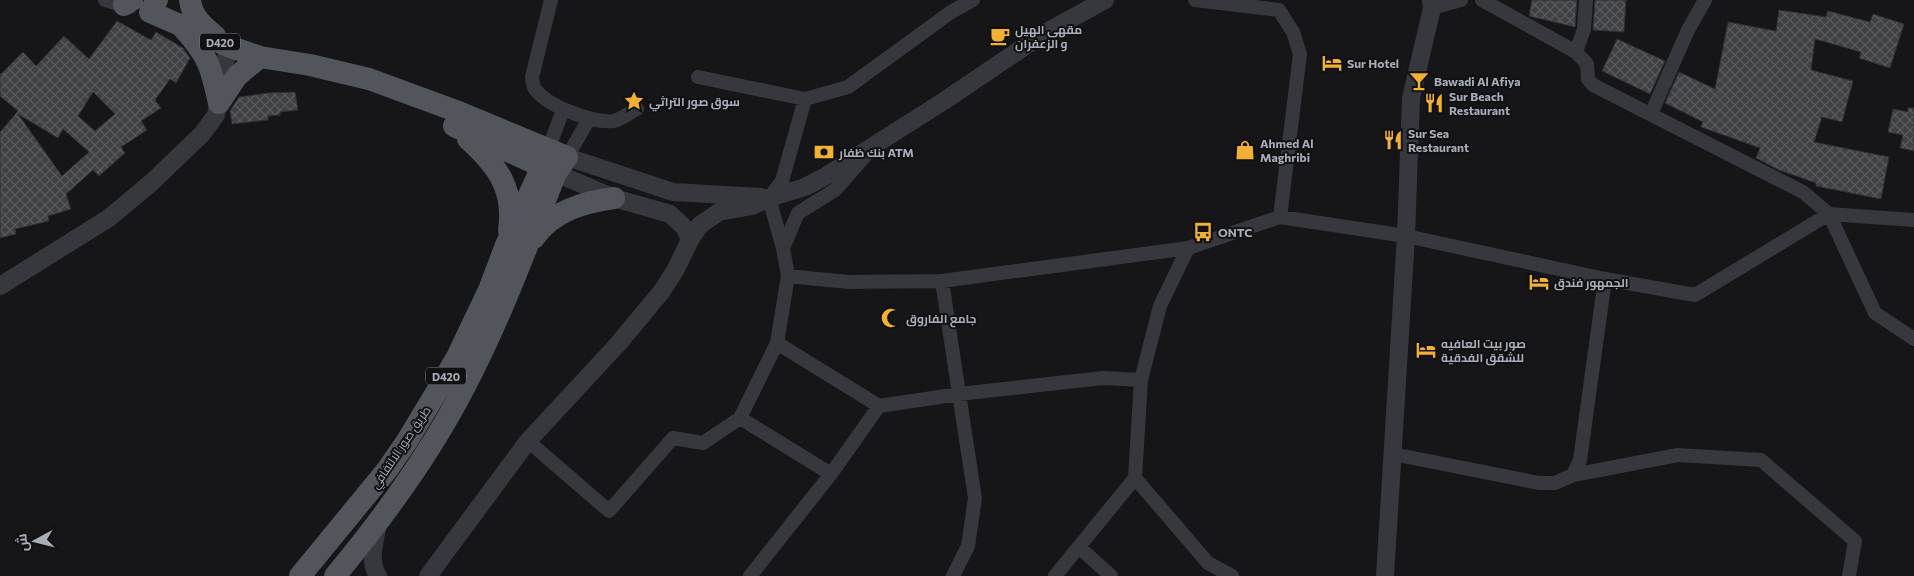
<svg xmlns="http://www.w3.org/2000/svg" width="1914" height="576" viewBox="0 0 1914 576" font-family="Commissioner,Cairo,sans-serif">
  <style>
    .building { fill: url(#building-cross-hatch); stroke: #303034; fill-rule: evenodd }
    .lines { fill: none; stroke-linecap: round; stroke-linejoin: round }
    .minor { stroke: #37383d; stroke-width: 14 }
    .tertiary { stroke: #37383d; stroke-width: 18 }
    .primary { stroke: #53555c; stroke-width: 22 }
    .labels { text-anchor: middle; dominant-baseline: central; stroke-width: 4; stroke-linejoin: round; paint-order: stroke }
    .shield { fill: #111113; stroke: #7b7e86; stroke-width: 1 }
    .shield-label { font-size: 11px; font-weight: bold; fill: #a8adb8 }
    .poi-label { font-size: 12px; font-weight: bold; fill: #a8adb8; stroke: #111113; text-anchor: start }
    .street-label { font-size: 12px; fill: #a8adb8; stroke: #111113 }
  </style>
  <defs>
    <pattern id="building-cross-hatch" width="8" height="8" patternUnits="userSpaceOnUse" patternTransform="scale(1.25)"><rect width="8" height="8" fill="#404145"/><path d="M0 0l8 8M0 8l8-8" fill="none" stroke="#595a5e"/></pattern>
  </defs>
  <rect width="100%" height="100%" fill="#161618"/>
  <path class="building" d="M1532,0H1577L1575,27L1529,16Z
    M1595,0H1626L1624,32L1593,30Z
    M1779,10L1826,17L1828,11L1870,22L1873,14L1904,24L1890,68L1859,58L1861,52L1815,39L1811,70L1853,81L1842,122L1822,117L1814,142L1889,157L1881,199L1816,186V183L1779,170L1756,158L1760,148L1701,127L1703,122L1665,103L1679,72L1715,89L1728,22L1776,31Z
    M117,21L151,40L156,32L183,48L190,58L176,83L170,79L155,100L161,108L141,121L147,130L121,147L125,153L99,176L93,170L66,194L71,209L48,216L49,221L15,229L16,234L0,238V132L18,111L0,96V75L23,52L36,66L64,36L89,59ZM93,92L115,114L95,131L78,116ZM18,114L58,138L63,129L89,152L62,176Z
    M1617,39L1665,61L1650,94L1602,71Z
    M295,92L298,110L280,112V115L268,116V120L232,124L230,111L239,97L268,93Z
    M1908,108H1914V151L1900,148L1903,135L1888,132L1893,109L1908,112Z"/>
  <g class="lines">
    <path class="minor" d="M105,0L130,7
      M551,0L532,77C533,82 532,85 535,89C547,106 592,123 613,121C621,120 630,112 637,109
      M1195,0L1279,10L1293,32L1300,54L1280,217
      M1482,0L1576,52L1587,64L1588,79L1593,85L1803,192L1829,214L1875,313L1914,339
      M1432,8L1461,0
      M1576,52L1584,29L1586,0
      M698,77L805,99L848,87L951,12L973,0
      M1651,114L1688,30L1705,0
      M548,150L563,110
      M567,157L589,119
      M783,248L798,213L835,190L865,156
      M788,276L848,282L942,281L1188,248L1280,217L1406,236L1605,279L1695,295L1829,214L1914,220
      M777,343L879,406
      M740,418L831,474
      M528,441L609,511L673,438L703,443L740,418L777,343L788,276L783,248L769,198L782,181L805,99
      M1393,454L1539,483H1555L1573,475L1580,460L1605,279
      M1573,475L1678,455L1761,460L1855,541L1849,576
      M1135,478L1208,563L1232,576
      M1079,547L1111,576
      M750,576L831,474L879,406L959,394L942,281
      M953,576L968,546L975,498L959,394L1103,378L1141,380
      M1055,576L1135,478L1141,380L1160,306L1188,248"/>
    <path class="tertiary" d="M567,157L673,192L761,197
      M556,173L614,198L670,214L685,228L690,240
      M0,286L109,218L152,182L202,134L216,115L228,46
      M378,524C375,540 368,561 378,576
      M428,576L528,441L618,344L662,291L676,269L690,240L700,225L719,212L752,206L769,198L805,187L824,177L944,101L1043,34L1105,0
      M1385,576L1406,236L1411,98L1432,8L1431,0"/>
    <path class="primary" d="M157,0L150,12L228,46L260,57L310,65L369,79L456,111L567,157L556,173C527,245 501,318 465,386C430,454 384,517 335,576
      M190,0C192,17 202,25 215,36
      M124,5L132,0
      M183,28C208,55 211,67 219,103
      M219,103L237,76L260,57
      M454,126L556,173
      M468,139C497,165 515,189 509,230
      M534,238C552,211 584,202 614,198
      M300,576L387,470L407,441L442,383L457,357L489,290L506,245L545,160"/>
  </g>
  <defs>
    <symbol id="cafe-bare" viewBox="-9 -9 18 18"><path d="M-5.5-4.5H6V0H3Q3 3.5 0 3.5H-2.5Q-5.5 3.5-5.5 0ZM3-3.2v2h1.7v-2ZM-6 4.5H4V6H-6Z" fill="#f2b134" stroke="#111113" stroke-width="2.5" paint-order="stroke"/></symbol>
    <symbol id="hotel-bare" viewBox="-9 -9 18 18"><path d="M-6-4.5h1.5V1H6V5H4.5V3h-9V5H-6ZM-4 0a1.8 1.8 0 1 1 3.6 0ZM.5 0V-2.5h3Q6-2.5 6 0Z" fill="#f2b134" stroke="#111113" stroke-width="2.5" paint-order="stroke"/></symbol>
    <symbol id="bar-bare" viewBox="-9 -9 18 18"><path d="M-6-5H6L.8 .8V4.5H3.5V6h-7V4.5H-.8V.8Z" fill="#f2b134" stroke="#111113" stroke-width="2.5" paint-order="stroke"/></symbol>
    <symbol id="sight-bare" viewBox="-9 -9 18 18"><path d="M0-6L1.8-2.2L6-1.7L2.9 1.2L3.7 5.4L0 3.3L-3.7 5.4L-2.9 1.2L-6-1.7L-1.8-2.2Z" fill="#f2b134" stroke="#111113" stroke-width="2.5" paint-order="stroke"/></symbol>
    <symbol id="restaurant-bare" viewBox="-9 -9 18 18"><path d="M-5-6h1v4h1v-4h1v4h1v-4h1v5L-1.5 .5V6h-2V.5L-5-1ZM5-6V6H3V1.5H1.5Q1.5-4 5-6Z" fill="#f2b134" stroke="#111113" stroke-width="2.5" paint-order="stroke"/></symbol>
    <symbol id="shop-bare" viewBox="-9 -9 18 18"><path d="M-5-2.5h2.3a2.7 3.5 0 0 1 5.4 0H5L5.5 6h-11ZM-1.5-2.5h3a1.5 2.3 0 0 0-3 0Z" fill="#f2b134" stroke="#111113" stroke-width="2.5" paint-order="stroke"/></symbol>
    <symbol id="bank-bare" viewBox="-9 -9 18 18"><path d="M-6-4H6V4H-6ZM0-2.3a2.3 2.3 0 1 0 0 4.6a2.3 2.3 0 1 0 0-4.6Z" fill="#f2b134" stroke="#111113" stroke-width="2.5" paint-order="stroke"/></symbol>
    <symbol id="bus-bare" viewBox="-9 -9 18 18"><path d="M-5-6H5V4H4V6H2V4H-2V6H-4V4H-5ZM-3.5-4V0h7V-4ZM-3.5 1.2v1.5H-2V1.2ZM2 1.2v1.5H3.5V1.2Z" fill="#f2b134" stroke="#111113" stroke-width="2.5" paint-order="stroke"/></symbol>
    <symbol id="mosque-bare" viewBox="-9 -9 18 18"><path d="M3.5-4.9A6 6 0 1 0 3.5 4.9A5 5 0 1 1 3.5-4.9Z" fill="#f2b134" stroke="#111113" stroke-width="2.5" paint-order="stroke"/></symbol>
  </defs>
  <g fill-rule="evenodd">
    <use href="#cafe-bare" x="986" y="22" width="28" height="28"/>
    <use href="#hotel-bare" x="1318" y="49" width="28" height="28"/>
    <use href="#bar-bare" x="1405" y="67" width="28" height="28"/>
    <use href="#sight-bare" x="620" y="87" width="28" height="28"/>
    <use href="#restaurant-bare" x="1420" y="89" width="28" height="28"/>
    <use href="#restaurant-bare" x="1379" y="126" width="28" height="28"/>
    <use href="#shop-bare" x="1231" y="136" width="28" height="28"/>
    <use href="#bank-bare" x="810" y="138" width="28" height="28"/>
    <use href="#bus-bare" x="1189" y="218" width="28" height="28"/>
    <use href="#hotel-bare" x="1525" y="268" width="28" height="28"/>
    <use href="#mosque-bare" x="877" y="304" width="28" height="28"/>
    <use href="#hotel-bare" x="1412" y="336" width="28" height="28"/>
  </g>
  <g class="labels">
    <g class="shield">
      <rect x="200" y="33.5" width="40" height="17" rx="4"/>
      <rect x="426" y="367.5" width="40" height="17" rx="4"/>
    </g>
    <g class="shield-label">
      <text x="220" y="42">D420</text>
      <text x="446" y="376">D420</text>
    </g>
    <g class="poi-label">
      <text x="1015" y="29">مقهى الهيل<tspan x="1015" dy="14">و الزعفران</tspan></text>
      <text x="1347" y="63">Sur Hotel</text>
      <text x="1434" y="81">Bawadi Al Afiya</text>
      <text x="1449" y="96">Sur Beach<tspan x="1449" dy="14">Restaurant</tspan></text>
      <text x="649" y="101">سوق صور التراثي</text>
      <text x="1408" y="133">Sur Sea<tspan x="1408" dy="14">Restaurant</tspan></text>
      <text x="1260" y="143">Ahmed Al<tspan x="1260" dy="14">Maghribi</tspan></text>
      <text x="839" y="152">بنك ظفار ATM</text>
      <text x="1218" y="232">ONTC</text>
      <text x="1554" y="282">الجمهور فندق</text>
      <text x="906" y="318">جامع الفاروق</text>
      <text x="1441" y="343">صور بيت العافيه<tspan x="1441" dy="14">للشقق الفدقية</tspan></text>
    </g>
    <g class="street-label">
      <text transform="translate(400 447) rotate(-56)">طريق صور الالتفافي</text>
    </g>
  </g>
  <g transform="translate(35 541) rotate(263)" stroke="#111113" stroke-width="4" paint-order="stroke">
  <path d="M0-4L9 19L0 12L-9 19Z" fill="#a8adb8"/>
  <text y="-8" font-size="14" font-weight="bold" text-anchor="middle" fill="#a8adb8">ش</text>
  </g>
</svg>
